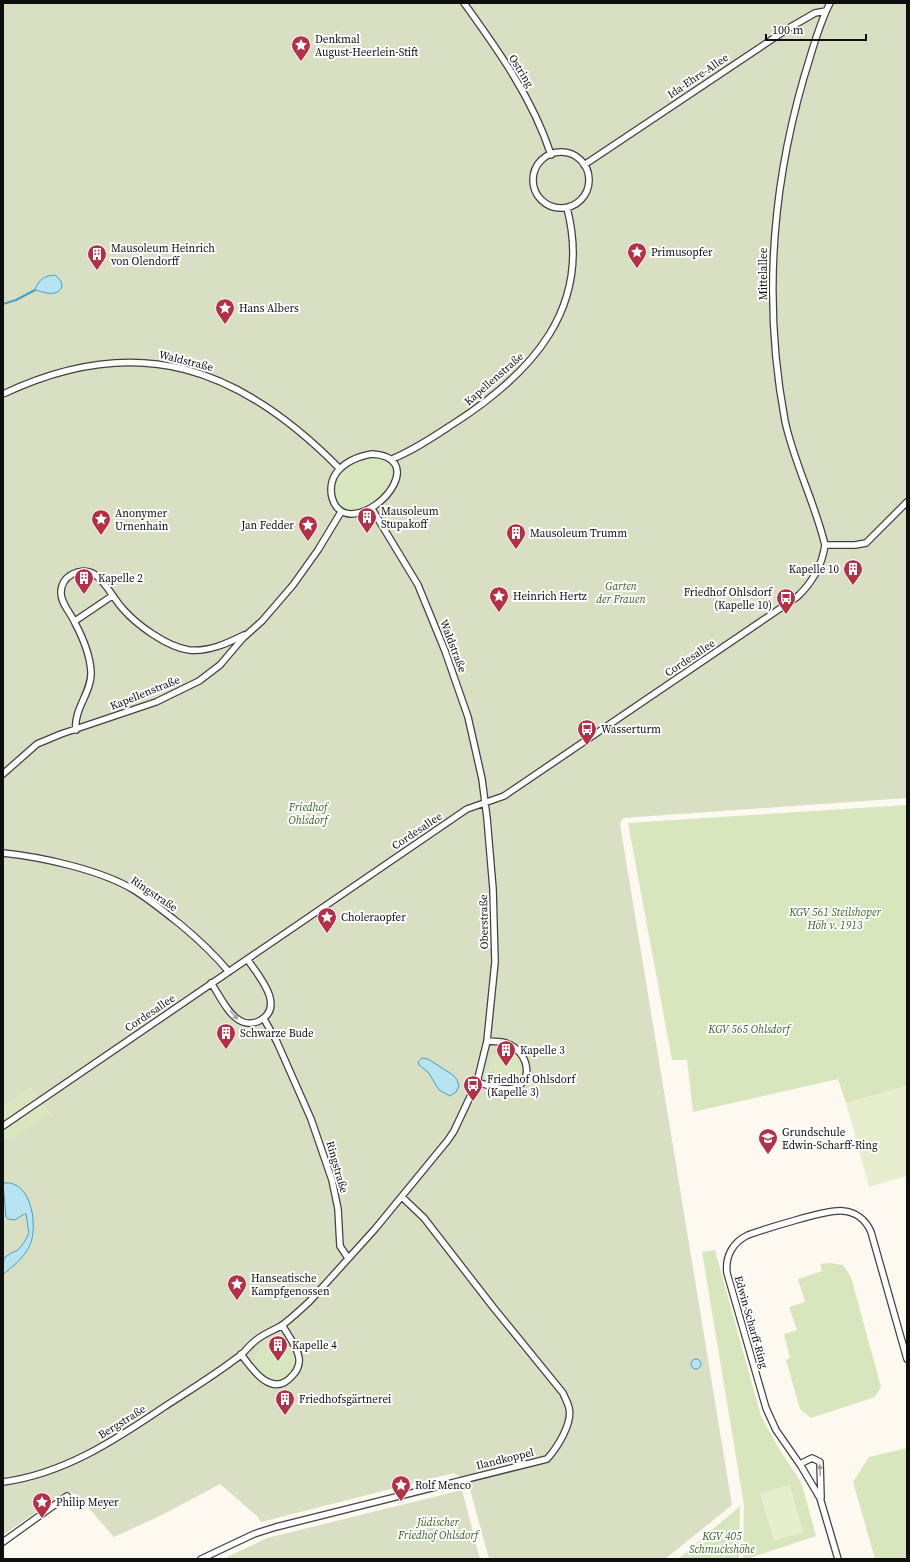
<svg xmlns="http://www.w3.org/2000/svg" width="910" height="1562" viewBox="0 0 910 1562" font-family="'Source Serif 4',serif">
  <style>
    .green { fill: #d7e6bc }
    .cemetery { fill: #d9dfc2; fill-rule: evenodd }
    .pitch { fill: #e7eecd }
    .water { fill: #b8e4f2; stroke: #44a2c4 }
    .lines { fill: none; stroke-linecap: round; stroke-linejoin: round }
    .stream { stroke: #44a2c4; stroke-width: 2 }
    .street-casing { stroke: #414141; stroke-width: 8 }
    .street { stroke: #fff; stroke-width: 5.5 }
    .oneway { fill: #9f9f9f }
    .labels { text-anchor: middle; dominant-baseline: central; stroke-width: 4; stroke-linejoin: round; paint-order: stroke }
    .poi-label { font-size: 11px; fill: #0e0e0e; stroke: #fff; text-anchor: start }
    .street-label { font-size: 11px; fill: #0e0e0e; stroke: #fff }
    .park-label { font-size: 11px; font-style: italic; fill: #386122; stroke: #fff }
  </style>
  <rect width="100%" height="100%" fill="#fef9f0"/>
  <path class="green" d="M368,458H377L384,461C405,486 370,509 346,511C320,491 344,465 368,458Z
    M907,805V1086L846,1103L838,1079L693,1112L687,1060H672L628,823Z
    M505,1048L518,1054L524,1066L520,1079L507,1085L498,1084L489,1074C491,1063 493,1051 505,1048Z
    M31,1088L37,1097L3,1120V1107Z
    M43,1105L49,1114L12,1139L5,1136L3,1132Z
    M715,1250L761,1416L778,1447L802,1484L816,1536L747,1559H743L744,1505L702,1252Z
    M830,1263L843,1265L851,1277L881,1387L875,1397L811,1418L800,1409L786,1360L790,1358L784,1334L797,1330L789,1307L805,1302L798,1279L822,1271L820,1264Z
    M276,1340C284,1341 287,1345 291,1351C310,1380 257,1394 255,1356L262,1348Z
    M907,1448V1559H875L853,1482L869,1457Z
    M740,1506L739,1559H678Z"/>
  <path class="cemetery" d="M3,3H907V798L623,818L620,824L732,1505L665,1559H489L468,1482L454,1473L261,1522L257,1516L220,1484L164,1514L114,1537L77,1495L67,1491L3,1535V1133L5,1136L12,1139L49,1113L43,1105L3,1132V1120L37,1097L31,1088L3,1107ZM368,458H377L384,461C405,486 370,509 346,511C320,491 344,465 368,458ZM505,1048C521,1051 527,1065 520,1079L507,1085L498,1084L489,1074C491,1063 493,1051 505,1048ZM276,1340C284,1341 287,1345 291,1351C310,1380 257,1394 255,1356L262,1348Z
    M462,1490L480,1559H223L267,1538Z"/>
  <path class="pitch" d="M907,1086V1176L869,1187L846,1103Z
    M790,1485L803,1532L774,1541L760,1493Z"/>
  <path class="water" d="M55,275L61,281L62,287C56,298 44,292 35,290C39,279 44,276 55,275Z
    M422,1058L428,1059L453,1075L457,1080L459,1086L456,1092L450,1096L439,1090L428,1072L419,1065L418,1062Z
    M3,1183C32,1179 39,1228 29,1247C23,1258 13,1267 3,1274L4,1258L11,1253L18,1250L25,1241L29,1233L26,1214H24L15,1220L8,1219L6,1217Z
    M691 1364a5 5 0 1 1 10 0a5 5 0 1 1-10 0Z"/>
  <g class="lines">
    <path class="stream" d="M3,304L16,300L35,290"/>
    <defs>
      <path id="street" d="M464,3C498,50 533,99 551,155
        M533 180a28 28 0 1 1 56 0a28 28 0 1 1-56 0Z
        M584,165L789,28L815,13L826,11
        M3,394C138,330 240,367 340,469
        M372,454C423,457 386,512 352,514C330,514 326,485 337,472C346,461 360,456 372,454Z
        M392,459C414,450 433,437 453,424C531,374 593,308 567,208
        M825,545H855L866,543L907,502
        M75,621L112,596
        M76,730C73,710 92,692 91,672C90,654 83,638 75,623C71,613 61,604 61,593C61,576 80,566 94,574C106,582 113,598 123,609C137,625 167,647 189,650C209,652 228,643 244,635
        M3,774L37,744L61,734L156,702L199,681L220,665L243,638L262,621L293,585L318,550L341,512
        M3,853C42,857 101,870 134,890C150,900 166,913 181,925C198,939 214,954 229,972
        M211,983C219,994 227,1013 239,1020C245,1024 253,1024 259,1021C287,1007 258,975 247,959
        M264,1019L277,1042L311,1119L332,1180L338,1209L340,1246L348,1258
        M477,1082C487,1085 497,1089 508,1089C536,1087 530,1051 506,1043C500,1041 493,1042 487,1041
        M3,1126L467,809L504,796L797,597C813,582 822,566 825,545C815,503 794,463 785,421C763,304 771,191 804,77C812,52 818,26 830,3
        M241,1354C253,1371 273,1399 293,1375C297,1371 300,1364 299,1358C297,1346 288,1335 282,1325
        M800,1464L812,1458L820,1462L821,1498
        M3,1482C63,1474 114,1441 164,1407C190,1390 218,1373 242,1354C246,1350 250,1345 255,1341C263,1334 272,1331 281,1326C291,1319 300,1310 309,1302L375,1229L448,1140L454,1131L477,1082L487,1041L495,962L493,889L487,818L482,779L468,717L445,651L418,585L372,509
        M3,1542L67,1496
        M201,1559L254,1534L276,1527L547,1459C557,1448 573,1423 569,1408C568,1403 565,1398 563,1393L493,1307L424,1218L402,1197
        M838,1559L820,1498L801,1466L776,1430L766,1408L727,1273C725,1256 733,1242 748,1235C765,1229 828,1209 843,1211C856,1212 866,1220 871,1232L907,1359"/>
    </defs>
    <use href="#street" class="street-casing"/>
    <use href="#street" class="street"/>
  </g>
  <defs><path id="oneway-solid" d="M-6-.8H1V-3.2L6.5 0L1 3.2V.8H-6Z"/></defs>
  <g class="oneway">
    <use href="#oneway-solid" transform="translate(234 1015) rotate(48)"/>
    <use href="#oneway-solid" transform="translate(820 1470) rotate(-94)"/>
  </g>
  <defs>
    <symbol id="sight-pin" viewBox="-11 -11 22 30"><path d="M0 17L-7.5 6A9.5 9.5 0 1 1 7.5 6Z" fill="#b52f47" stroke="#fff"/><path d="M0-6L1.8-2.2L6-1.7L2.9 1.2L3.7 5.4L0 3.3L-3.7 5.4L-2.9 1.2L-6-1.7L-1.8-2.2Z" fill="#fff"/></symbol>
    <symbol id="building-pin" viewBox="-11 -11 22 30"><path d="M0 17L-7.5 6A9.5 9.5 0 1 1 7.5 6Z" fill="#b52f47" stroke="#fff"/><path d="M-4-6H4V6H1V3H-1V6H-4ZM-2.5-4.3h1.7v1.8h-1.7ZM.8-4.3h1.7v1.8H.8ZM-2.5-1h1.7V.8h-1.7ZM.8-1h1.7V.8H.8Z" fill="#fff"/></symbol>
    <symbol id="bus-pin" viewBox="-11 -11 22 30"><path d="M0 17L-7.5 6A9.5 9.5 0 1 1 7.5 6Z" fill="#b52f47" stroke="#fff"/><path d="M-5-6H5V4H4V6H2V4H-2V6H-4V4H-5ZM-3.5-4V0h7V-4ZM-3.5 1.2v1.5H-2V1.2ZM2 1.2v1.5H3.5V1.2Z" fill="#fff"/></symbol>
    <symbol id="school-pin" viewBox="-11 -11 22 30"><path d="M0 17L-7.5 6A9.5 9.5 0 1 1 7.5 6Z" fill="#b52f47" stroke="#fff"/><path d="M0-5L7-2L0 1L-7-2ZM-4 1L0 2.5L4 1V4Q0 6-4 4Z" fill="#fff"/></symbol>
  </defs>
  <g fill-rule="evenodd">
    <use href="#sight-pin" x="290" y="34" width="22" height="30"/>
    <use href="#sight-pin" x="626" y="241" width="22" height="30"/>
    <use href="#building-pin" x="86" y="243" width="22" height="30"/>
    <use href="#sight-pin" x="214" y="297" width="22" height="30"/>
    <use href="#building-pin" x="356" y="506" width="22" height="30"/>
    <use href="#sight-pin" x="90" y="508" width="22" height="30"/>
    <use href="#sight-pin" x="297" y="514" width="22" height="30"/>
    <use href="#building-pin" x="505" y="522" width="22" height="30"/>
    <use href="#building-pin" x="842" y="558" width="22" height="30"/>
    <use href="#building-pin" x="73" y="567" width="22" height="30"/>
    <use href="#sight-pin" x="488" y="585" width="22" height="30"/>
    <use href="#bus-pin" x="775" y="587" width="22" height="30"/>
    <use href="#bus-pin" x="576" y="718" width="22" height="30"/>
    <use href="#sight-pin" x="316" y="906" width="22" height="30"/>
    <use href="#building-pin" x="215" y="1022" width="22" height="30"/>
    <use href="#building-pin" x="495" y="1039" width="22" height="30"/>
    <use href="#bus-pin" x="462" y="1074" width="22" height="30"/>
    <use href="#school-pin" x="757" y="1127" width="22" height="30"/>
    <use href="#sight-pin" x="226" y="1273" width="22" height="30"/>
    <use href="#building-pin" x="267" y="1334" width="22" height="30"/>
    <use href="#building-pin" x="274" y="1388" width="22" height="30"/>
    <use href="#sight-pin" x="390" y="1474" width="22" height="30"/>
    <use href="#sight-pin" x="31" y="1491" width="22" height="30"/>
  </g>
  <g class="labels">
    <g class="poi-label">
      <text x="315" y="39">Denkmal<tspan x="315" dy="13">August-Heerlein-Stift</tspan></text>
      <text x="111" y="248">Mausoleum Heinrich<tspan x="111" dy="13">von Olendorff</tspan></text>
      <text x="651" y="252">Primusopfer</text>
      <text x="239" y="308">Hans Albers</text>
      <text x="381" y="511">Mausoleum<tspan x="381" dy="13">Stupakoff</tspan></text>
      <text x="115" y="513">Anonymer<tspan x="115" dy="13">Urnenhain</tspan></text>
      <text x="294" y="525" text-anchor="end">Jan Fedder</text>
      <text x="530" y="533">Mausoleum Trumm</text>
      <text x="839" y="569" text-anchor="end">Kapelle 10</text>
      <text x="98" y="578">Kapelle 2</text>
      <text x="772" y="592" text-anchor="end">Friedhof Ohlsdorf<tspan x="772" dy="13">(Kapelle 10)</tspan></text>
      <text x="513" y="596">Heinrich Hertz</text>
      <text x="601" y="729">Wasserturm</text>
      <text x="341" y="917">Choleraopfer</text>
      <text x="240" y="1033">Schwarze Bude</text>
      <text x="520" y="1050">Kapelle 3</text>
      <text x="487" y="1079">Friedhof Ohlsdorf<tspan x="487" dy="13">(Kapelle 3)</tspan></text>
      <text x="782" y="1132">Grundschule<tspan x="782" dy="13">Edwin-Scharff-Ring</tspan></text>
      <text x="251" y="1278">Hanseatische<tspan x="251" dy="13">Kampfgenossen</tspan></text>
      <text x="292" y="1345">Kapelle 4</text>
      <text x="299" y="1399">Friedhofsgärtnerei</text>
      <text x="415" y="1485">Rolf Menco</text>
      <text x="56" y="1502">Philip Meyer</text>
    </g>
    <g class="street-label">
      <text transform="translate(521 71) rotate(58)">Ostring</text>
      <text transform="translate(698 76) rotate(-34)">Ida-Ehre-Allee</text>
      <text transform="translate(763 274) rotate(-90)">Mittelallee</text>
      <text transform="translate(186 361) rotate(14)">Waldstraße</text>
      <text transform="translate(494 379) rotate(-41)">Kapellenstraße</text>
      <text transform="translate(453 646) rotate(69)">Waldstraße</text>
      <text transform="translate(690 658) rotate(-34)">Cordesallee</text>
      <text transform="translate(145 693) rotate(-22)">Kapellenstraße</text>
      <text transform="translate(417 831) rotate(-34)">Cordesallee</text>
      <text transform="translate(154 894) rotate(34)">Ringstraße</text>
      <text transform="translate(484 922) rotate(-91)">Oberstraße</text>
      <text transform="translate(150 1013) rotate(-34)">Cordesallee</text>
      <text transform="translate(337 1167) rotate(74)">Ringstraße</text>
      <text transform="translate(751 1322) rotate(74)">Edwin-Scharff-Ring</text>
      <text transform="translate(122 1422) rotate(-32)">Bergstraße</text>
      <text transform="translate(505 1459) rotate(-14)">Ilandkoppel</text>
    </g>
    <g class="park-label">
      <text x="621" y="586">Garten<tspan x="621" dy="13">der Frauen</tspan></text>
      <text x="308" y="807">Friedhof<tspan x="308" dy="13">Ohlsdorf</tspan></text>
      <text x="835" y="912">KGV 561 Steilshoper<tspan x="835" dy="13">Höh v. 1913</tspan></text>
      <text x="749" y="1029">KGV 565 Ohlsdorf</text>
      <text x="438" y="1522">Jüdischer<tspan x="438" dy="13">Friedhof Ohlsdorf</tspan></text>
      <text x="722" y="1536">KGV 405<tspan x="722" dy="13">Schmuckshöhe</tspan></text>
    </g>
  </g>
  <rect width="910" height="1562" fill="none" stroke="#0e0e0e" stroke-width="8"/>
  <path d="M766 34v6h100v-6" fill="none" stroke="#0e0e0e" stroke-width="2"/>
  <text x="772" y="34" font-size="12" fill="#0e0e0e" stroke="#ffffff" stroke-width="3" paint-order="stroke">100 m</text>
</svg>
